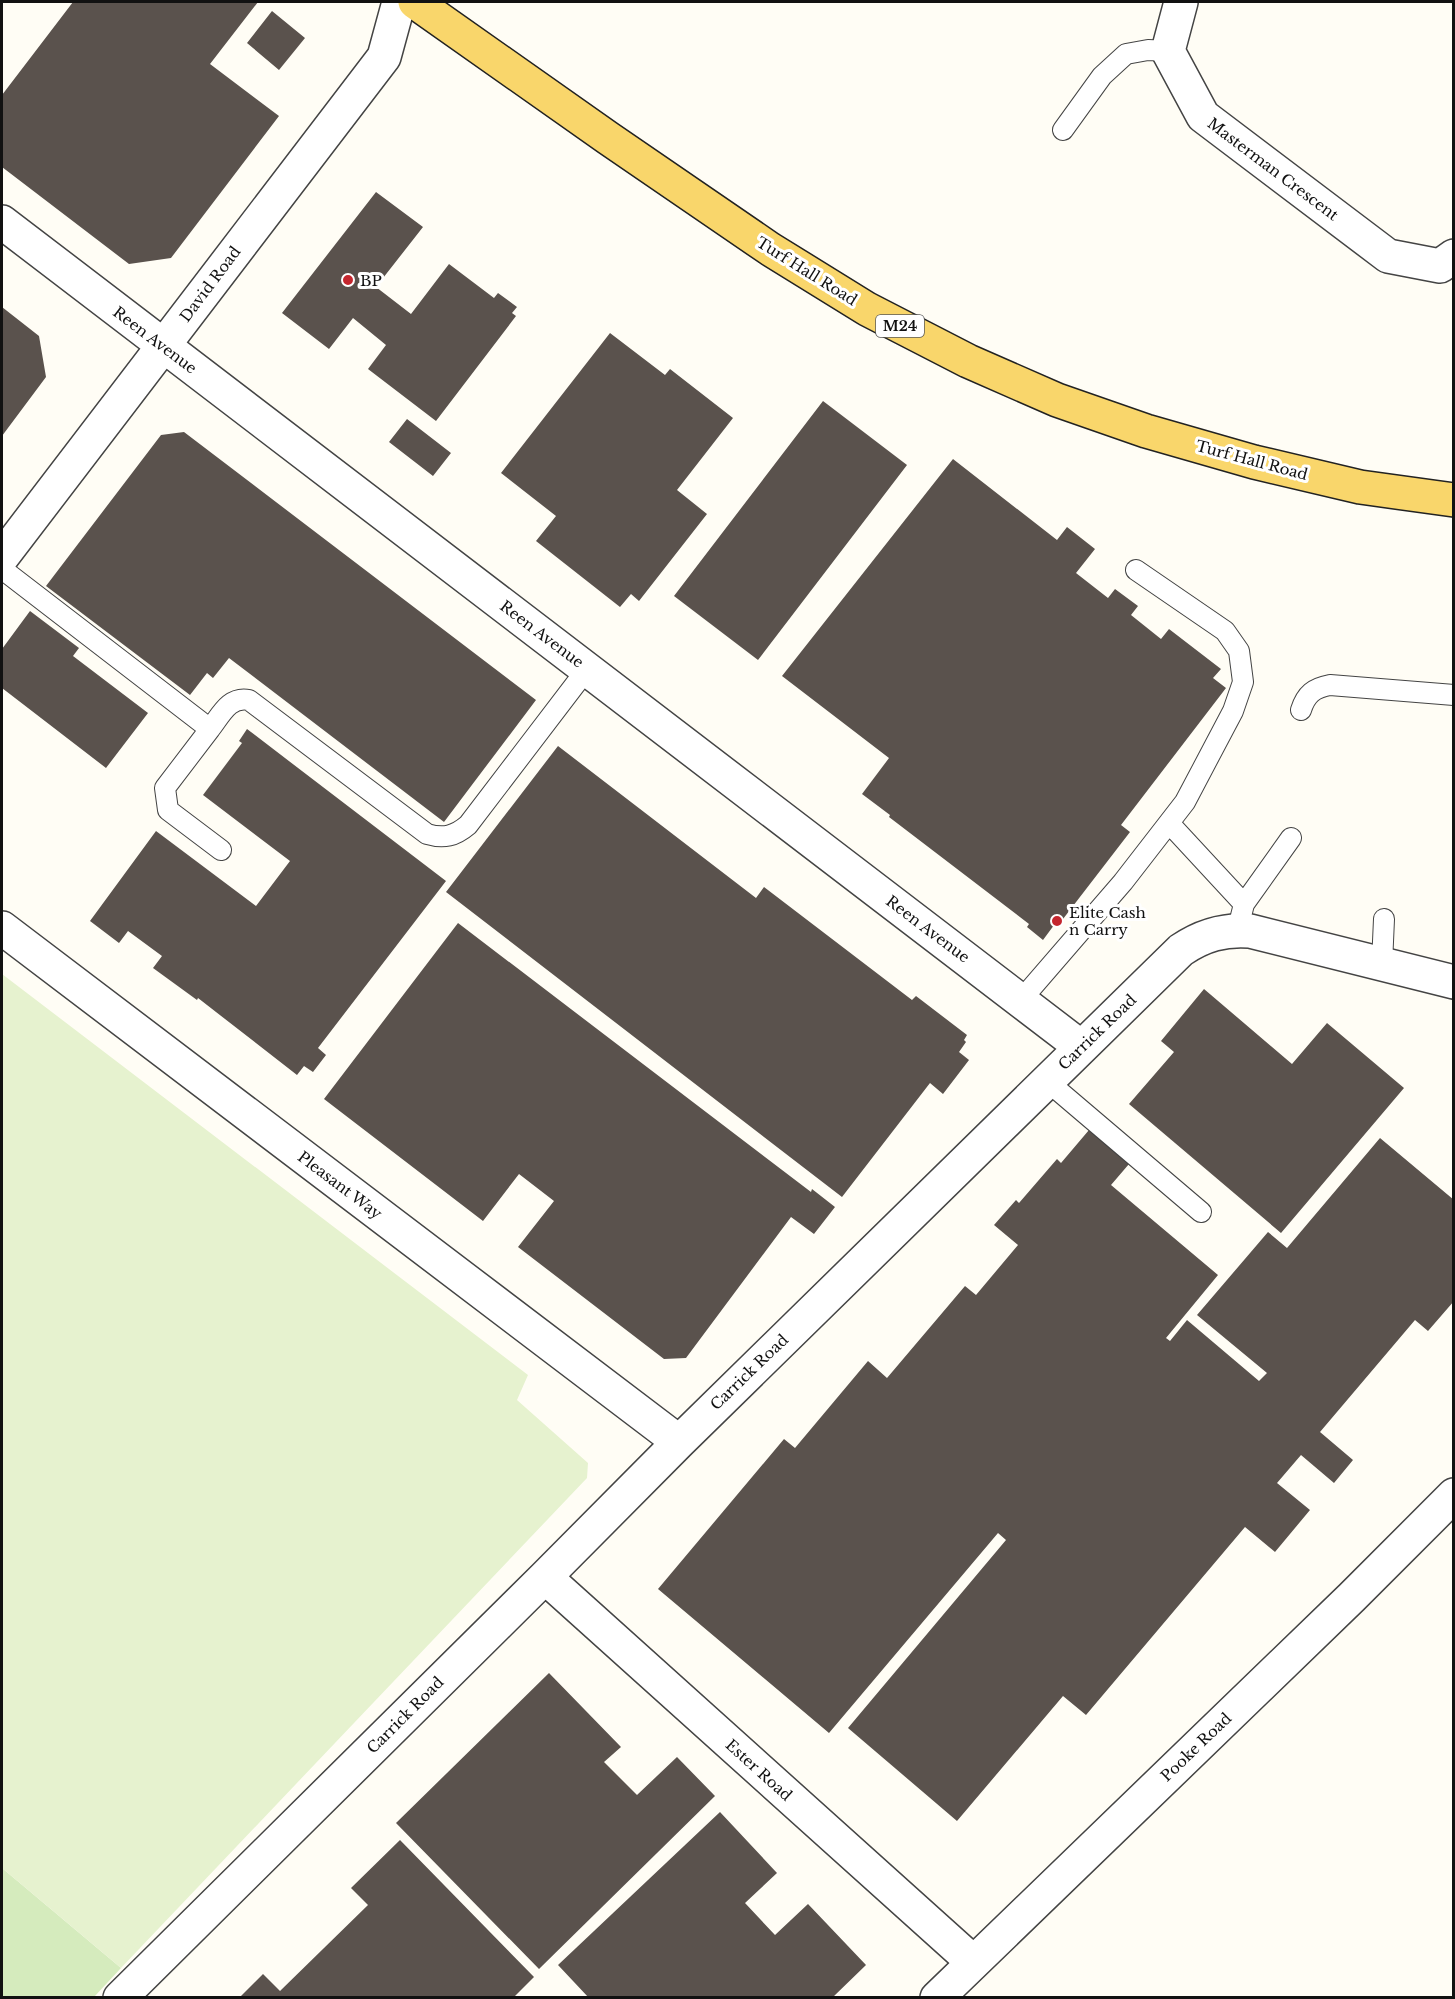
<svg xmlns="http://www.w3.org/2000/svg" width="1455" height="1999" viewBox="0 0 1455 1999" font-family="'Libre Baskerville',serif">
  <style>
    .green { fill: #d5ebbd }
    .pitch { fill: #e6f2cf }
    .building { fill: #5a524d }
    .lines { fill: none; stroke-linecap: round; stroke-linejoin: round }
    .service-casing { stroke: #444; stroke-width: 22 }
    .minor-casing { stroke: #444; stroke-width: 36 }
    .tertiary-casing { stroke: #444; stroke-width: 36 }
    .primary-casing { stroke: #222; stroke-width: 36 }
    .service { stroke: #fff; stroke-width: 20 }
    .minor { stroke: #fff; stroke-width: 33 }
    .tertiary { stroke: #fff; stroke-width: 33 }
    .primary { stroke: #f9d66b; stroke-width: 33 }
    .poi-dot { fill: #c4262e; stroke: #fff; stroke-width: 2 }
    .labels { text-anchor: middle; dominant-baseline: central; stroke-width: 6; stroke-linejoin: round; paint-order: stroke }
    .shield { fill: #fff; stroke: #585858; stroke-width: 1.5 }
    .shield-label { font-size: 14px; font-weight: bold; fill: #111 }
    .street-label { font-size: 15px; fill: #111; stroke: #fff }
    .poi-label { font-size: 15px; fill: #111; stroke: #fff; text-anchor: start }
  </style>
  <rect width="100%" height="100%" fill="#fffdf5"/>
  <path class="green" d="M2,1868L121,1968L94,1997H2Z"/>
  <path class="pitch" d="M2,974L528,1375L517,1400L588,1463L587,1478L121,1968L2,1868Z"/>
  <path class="building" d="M73,2H258L210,64L279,116L171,258L129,264L2,167V95Z
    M272,11L305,38L279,70L247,43Z
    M376,192L423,227L376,287L411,314L449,264L494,298L498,293L517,307L512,313L516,316L436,421L368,369L386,345L353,318L329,349L282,313Z
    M2,307L39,336L46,377L2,436Z
    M610,333L665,375L670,369L733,418L677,490L707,514L639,601L631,594L620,607L536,541L556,516L501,473Z
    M823,401L907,465L758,660L674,596Z
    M407,419L451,453L433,476L389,442Z
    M184,432L536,700L444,822L229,658L213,678L207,673L190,695L46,586L161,435Z
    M953,459L1057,540L1067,527L1095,549L1076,573L1108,598L1115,589L1138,606L1131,615L1161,639L1169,629L1221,669L1213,678L1226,688L1121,825L1130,832L1063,919L1060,917L1043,940L1027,927L1029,924L889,817L890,815L862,794L889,758L782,676Z
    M30,611L79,648L73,656L148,713L106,768L2,688V649Z
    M247,729L446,881L318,1048L326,1055L313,1072L304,1066L297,1075L198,998L197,1000L153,968L162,956L128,931L119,943L90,921L156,831L256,906L290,861L203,795L242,743L239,741Z
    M558,746L756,898L764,887L912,1000L916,996L967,1035L964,1040L966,1042L959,1052L969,1060L943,1094L930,1083L842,1197L446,892Z
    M458,923L811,1192L812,1189L835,1207L814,1234L791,1217L686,1358L664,1359L518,1247L554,1201L519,1174L483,1221L324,1099Z
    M1204,989L1292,1064L1327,1023L1404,1088L1281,1233L1129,1104L1174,1052L1161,1041Z
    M1089,1130L1129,1164L1111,1185L1218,1275L1166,1338L1170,1341L1187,1320L1259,1381L1267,1373L1197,1315L1268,1232L1287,1248L1380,1138L1454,1200V1301L1428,1331L1415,1320L1320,1432L1353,1460L1334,1483L1301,1455L1277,1483L1310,1510L1275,1552L1245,1527L1086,1715L1063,1696L957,1821L848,1728L1006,1540L998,1533L829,1733L658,1589L784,1439L795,1448L868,1361L887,1378L965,1286L976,1295L1018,1245L994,1225L1016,1200L1019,1203L1057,1159L1061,1163Z
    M549,1673L621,1747L604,1762L637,1795L677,1757L715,1796L539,1969L396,1823Z
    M720,1812L777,1873L745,1903L775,1935L808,1904L866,1965L832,1998H589L558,1965Z
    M400,1840L534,1977L513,1998H239L263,1974L280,1991L368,1905L351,1888Z"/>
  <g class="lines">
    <defs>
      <path id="service" d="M1063,130L1102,76L1126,54L1148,50L1168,51
        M2,569L210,729L165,788L168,810L221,850
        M1301,710C1306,694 1314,688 1330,685L1454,695
        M210,729C221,715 229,696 249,700L427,834C444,839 455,836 468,825L587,669
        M1169,823L1244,904
        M1241,916L1244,904L1291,838
        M1382,964L1384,919
        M1021,1000L1123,882L1185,802L1233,711L1243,682L1239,651L1225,631L1136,570
        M1047,1081L1201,1212"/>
      <path id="minor" d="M1181,2L1168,51L1203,116L1388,256L1440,266L1454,256
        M2,222L1081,1047
        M2,557L384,57L399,2
        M2,928L679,1442
        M545,1577L973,1962
        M120,1998L545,1577L679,1442L1181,950C1203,935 1224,929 1250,931L1454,982"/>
      <path id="tertiary" d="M937,1998L1352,1597L1454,1495"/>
      <path id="primary" d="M415,2L608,138L770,249L867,309L968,361L1057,400L1146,431L1254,462L1360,487L1454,500"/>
    </defs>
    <use href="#service" class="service-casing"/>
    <use href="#minor" class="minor-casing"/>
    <use href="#tertiary" class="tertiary-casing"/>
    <use href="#primary" class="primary-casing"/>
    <use href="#service" class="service"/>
    <use href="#minor" class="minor"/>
    <use href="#tertiary" class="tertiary"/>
    <use href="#primary" class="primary"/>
  </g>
  <g class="poi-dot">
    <circle cx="348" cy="280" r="6"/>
    <circle cx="1057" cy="921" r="6"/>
  </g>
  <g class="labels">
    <rect class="shield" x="876" y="315" width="48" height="22" rx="4.5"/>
    <g class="shield-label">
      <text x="900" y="326">M24</text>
    </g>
    <g class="street-label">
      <text transform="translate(1273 169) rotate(37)">Masterman Crescent</text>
      <text transform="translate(807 271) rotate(32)">Turf Hall Road</text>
      <text transform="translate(210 284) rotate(-53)">David Road</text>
      <text transform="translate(155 340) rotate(37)">Reen Avenue</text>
      <text transform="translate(1252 460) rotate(15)">Turf Hall Road</text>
      <text transform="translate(542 634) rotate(37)">Reen Avenue</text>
      <text transform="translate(928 929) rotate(37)">Reen Avenue</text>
      <text transform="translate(1097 1032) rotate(-44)">Carrick Road</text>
      <text transform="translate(340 1185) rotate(37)">Pleasant Way</text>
      <text transform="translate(749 1372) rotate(-44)">Carrick Road</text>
      <text transform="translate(405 1715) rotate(-45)">Carrick Road</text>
      <text transform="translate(1196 1747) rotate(-44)">Pooke Road</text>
      <text transform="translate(759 1770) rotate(42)">Ester Road</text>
    </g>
    <g class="poi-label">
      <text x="360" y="280">BP</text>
      <text x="1069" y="912">Elite Cash<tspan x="1069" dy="17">n Carry</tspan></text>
    </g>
  </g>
  <rect width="1455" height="1999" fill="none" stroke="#111111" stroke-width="6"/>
</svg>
